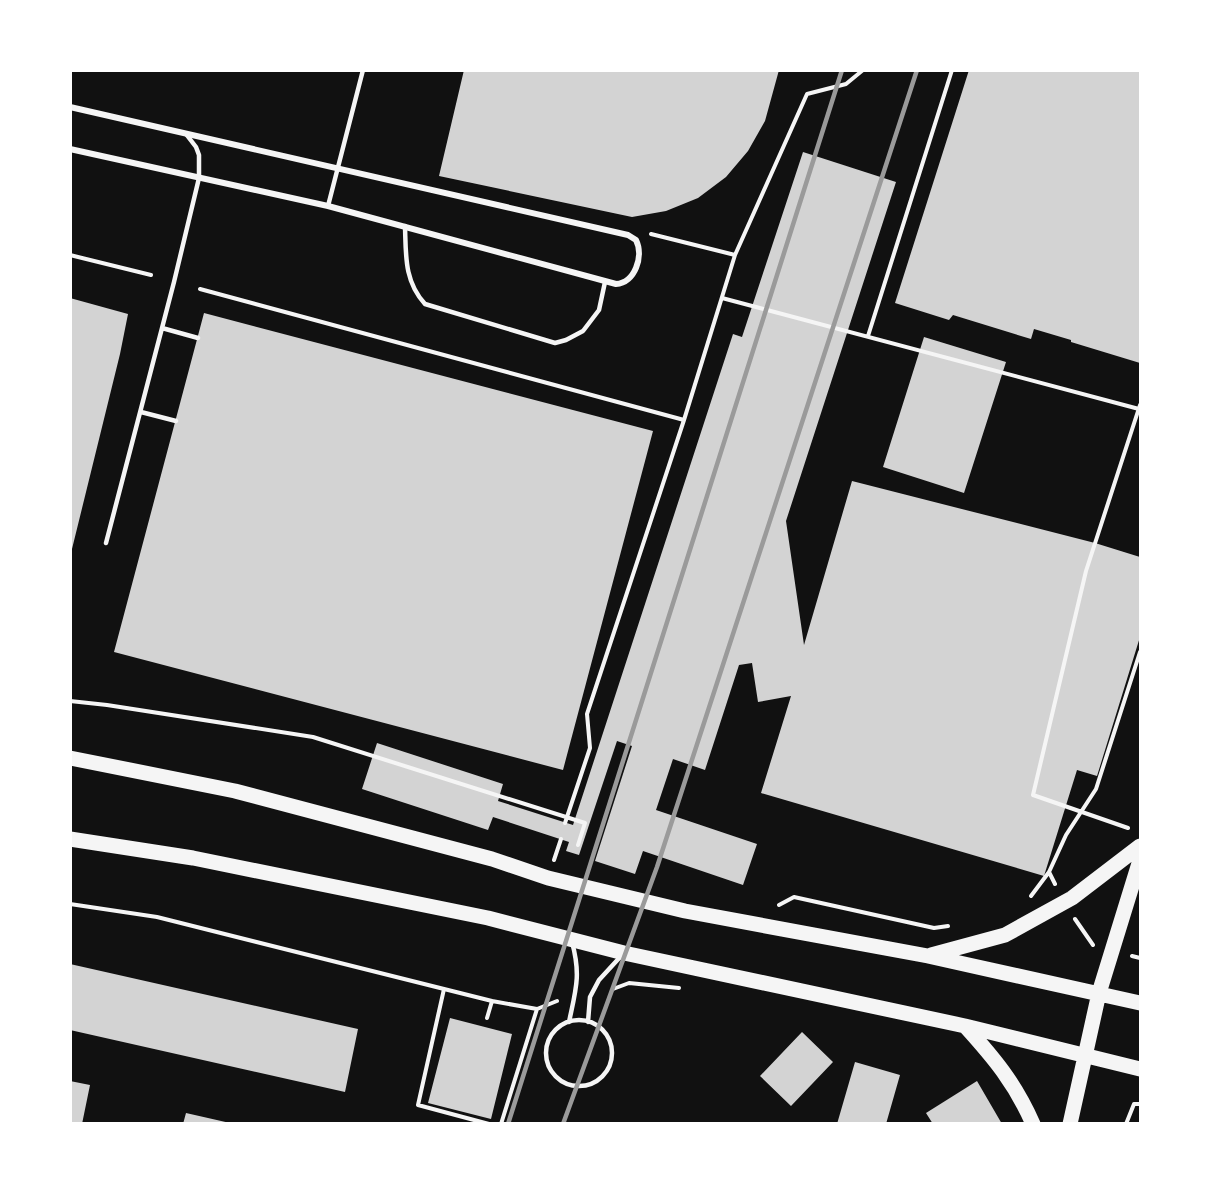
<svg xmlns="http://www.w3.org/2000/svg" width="1211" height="1194" viewBox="0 0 1211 1194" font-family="'Times New Roman',serif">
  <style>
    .building { fill: #d3d3d3 }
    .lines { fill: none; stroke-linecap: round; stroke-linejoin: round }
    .path { stroke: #f5f5f5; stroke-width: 4 }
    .service { stroke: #f5f5f5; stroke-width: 4.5 }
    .minor { stroke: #f5f5f5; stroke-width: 6 }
    .primary { stroke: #f5f5f5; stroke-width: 15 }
    .rail { stroke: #9a9a9a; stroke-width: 4.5 }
  </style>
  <rect width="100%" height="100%" fill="#111"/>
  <path class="building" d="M464,70H779L765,121L748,151L726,177L698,198L666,211L632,217L439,176Z
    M969,70H1140V363L1071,342V340L1034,329L1031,339L953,315L949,320L895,303Z
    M803,152L896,182L786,521L804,645L852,481L1095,543L1140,557V637L1097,776L1077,770L1044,876L761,793L791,696L758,702L752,663L739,665L705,770L673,759L656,810L757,844L743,885L643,851L635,874L595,861L632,746L617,741L579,855L566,851L569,842L493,817L488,830L362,789L377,743L503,784L498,801L573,825L733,334L742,337Z
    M70,298L128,314L120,354L71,553Z
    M204,313L653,431L563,770L114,652Z
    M924,337L1006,362L964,493L883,467Z
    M70,964L358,1029L345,1092L70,1030Z
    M450,1018L512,1034L491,1119L428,1103Z
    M802,1032L833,1062L791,1106L760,1076Z
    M855,1062L900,1075L886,1124H837Z
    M70,1081L90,1085L82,1124H70Z
    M977,1081L1002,1124H933L926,1113Z
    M186,1113L230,1123V1124H183Z"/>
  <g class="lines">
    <path class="path" d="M651,234L735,255
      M70,255L151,275
      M200,289L684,420
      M722,298L1139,409
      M868,336L952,70
      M70,701L107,705L313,737L585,823L578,845
      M565,823L590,748L587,714L684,420L735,255L807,94L846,84L863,70
      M1128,828L1033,795L1086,571L1140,405
      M554,860L561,839
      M1049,872L1055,884
      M1031,896L1049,872L1066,835L1096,789L1140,652
      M70,904L157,917L492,1001L537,1009L557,1001
      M779,905L794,897L934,928L948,926
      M1075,919L1093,945
      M1132,956L1140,958
      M444,989L418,1105L489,1124
      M613,989L629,983L679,988
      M487,1018L492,1001
      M501,1124L537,1009
      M1126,1124L1134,1104H1140"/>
    <path class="service" d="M328,206L363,70
      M405,226C406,255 404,281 425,304L555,343L566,340L583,331L599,310L605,282
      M162,328L198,338
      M141,412L176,421
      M106,543L174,282L199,178V155L196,147L186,134
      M546 1053a33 33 0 1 1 66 0a33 33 0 1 1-66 0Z
      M569,1022C576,989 581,975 572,942
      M588,1022L590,997L599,980L622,955"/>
    <path class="minor" d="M70,107L628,235L636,240C644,256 635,283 616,284L328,206L70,149"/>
    <path class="primary" d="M70,758L235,791L492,859L548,878L685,911L928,956L1140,1003
      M70,839L193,858L488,918L624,953L965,1026L1140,1069
      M931,955L1005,935L1072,898L1140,846
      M965,1026C994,1058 1015,1083 1033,1124
      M1070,1124L1099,993L1140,860"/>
    <path class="rail" d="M508,1124L842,70
      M563,1124L657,867L917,70"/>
  </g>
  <rect width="1211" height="1194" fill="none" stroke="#ffffff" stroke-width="144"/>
</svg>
